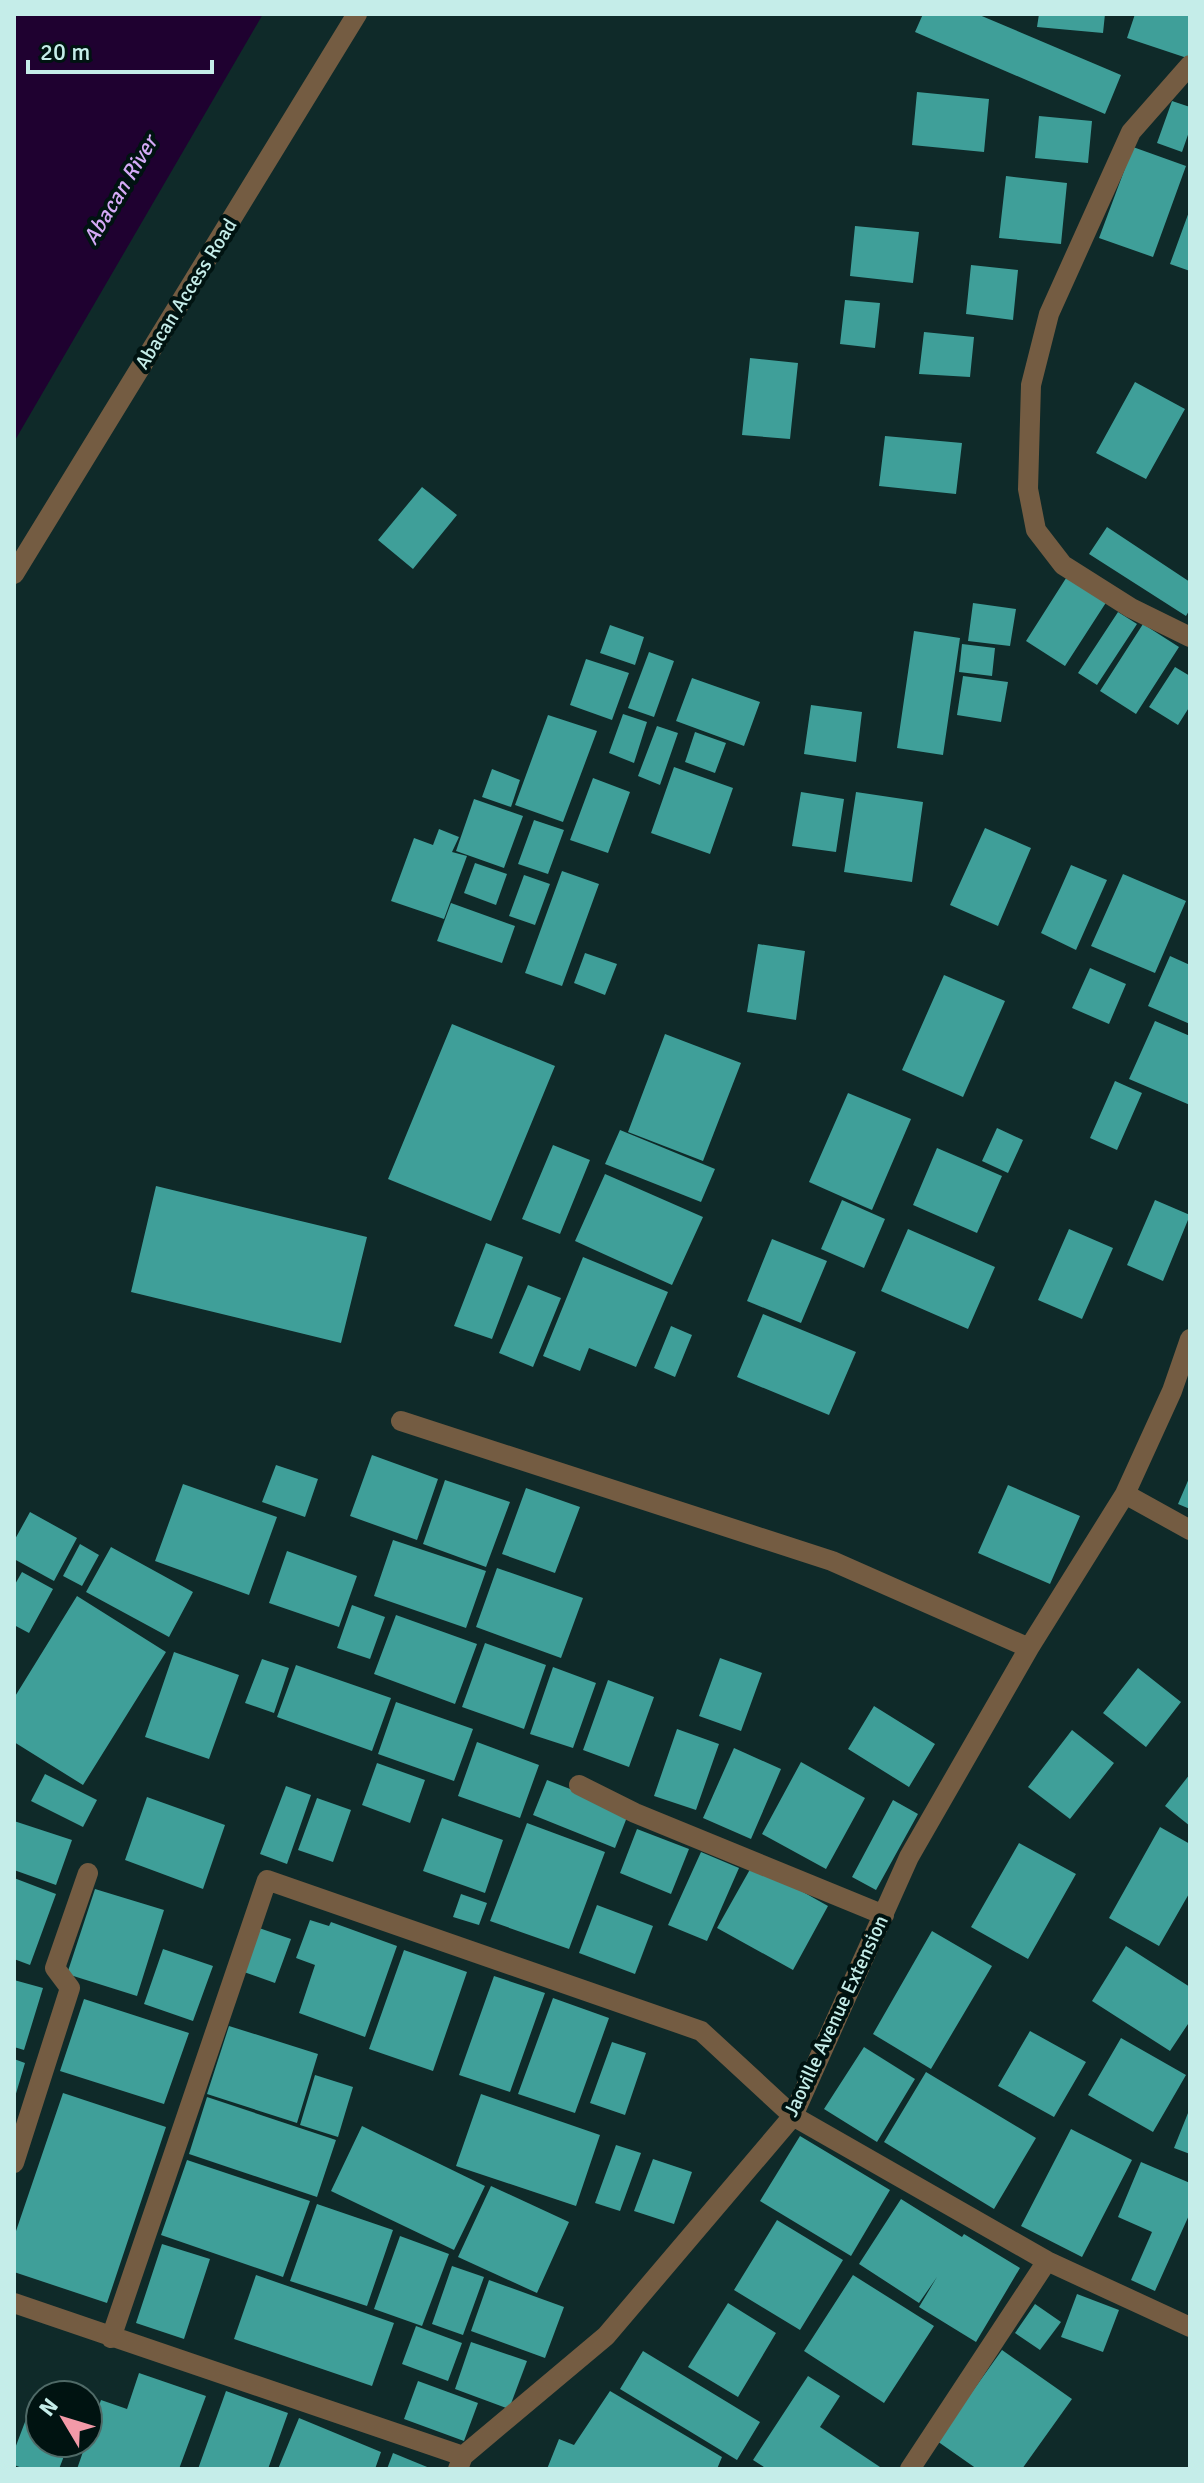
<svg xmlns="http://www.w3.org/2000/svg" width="1204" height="2483" viewBox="0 0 1204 2483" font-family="Signika,sans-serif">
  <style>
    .water { fill: #1f0130 }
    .building { fill: #3f9f99 }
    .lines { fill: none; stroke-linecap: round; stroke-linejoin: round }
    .minor { stroke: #745c42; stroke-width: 20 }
    .labels { text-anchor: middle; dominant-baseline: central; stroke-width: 8; stroke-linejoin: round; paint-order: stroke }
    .street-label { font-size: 20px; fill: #c5ede9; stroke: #001311 }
    .water-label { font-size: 22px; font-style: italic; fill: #d4aaf6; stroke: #001311 }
  </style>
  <rect width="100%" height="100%" fill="#0f2a29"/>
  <path class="water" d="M14,14H263L14,442Z"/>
  <path class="building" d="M923,14H977L1121,75L1105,114L915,32Z
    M1039,14H1105L1103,33L1037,27Z
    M1135,14H1190V59L1127,38Z
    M917,92L989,99L984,152L912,145Z
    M1172,101L1190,107V129L1182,152L1157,143Z
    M1039,116L1092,121L1088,163L1035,158Z
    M1133,147L1186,166L1153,257L1099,238Z
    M1006,176L1067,183L1061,244L999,238Z
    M1190,209V271L1170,264Z
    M855,226L919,232L913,283L850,276Z
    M971,265L1018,270L1013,320L966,314Z
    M845,300L880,303L875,348L840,344Z
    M924,332L974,337L970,377L919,374Z
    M750,358L798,363L790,439L742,435Z
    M1135,382L1185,409L1146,479L1096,453Z
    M885,436L962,443L956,494L879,486Z
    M422,487L457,515L413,569L378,540Z
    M1107,527L1190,582V609L1186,616L1089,554Z
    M1068,575L1107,601L1065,666L1026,641Z
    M973,603L1016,609L1010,646L968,641Z
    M1118,612L1137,624L1097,685L1078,673Z
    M1143,624L1179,647L1136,714L1100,691Z
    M610,625L644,637L635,665L600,653Z
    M914,631L960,638L943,755L897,748Z
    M962,644L995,648L992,676L959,672Z
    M649,652L674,661L654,717L628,708Z
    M586,659L629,673L612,720L570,705Z
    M1175,667L1190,676V706L1178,725L1149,707Z
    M963,676L1008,682L1001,722L957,715Z
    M692,678L760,702L744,746L676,721Z
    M811,705L862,712L856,762L804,754Z
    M623,714L647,722L634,763L609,753Z
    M548,715L597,731L563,822L515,805Z
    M657,726L678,733L660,785L638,776Z
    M695,732L726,743L715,773L685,762Z
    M674,767L733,788L710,854L651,833Z
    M492,769L520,780L511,807L482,797Z
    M593,778L630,792L608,853L570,840Z
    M801,792L844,799L836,852L792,846Z
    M856,792L923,802L912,882L844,872Z
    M474,799L523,816L504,868L456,851Z
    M534,820L564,830L548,874L518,864Z
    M985,828L1031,848L998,926L950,905Z
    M439,829L459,837L452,852L467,856L444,919L391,901L414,838L433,845Z
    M475,863L507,874L496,905L464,893Z
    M1071,865L1107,880L1076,950L1041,933Z
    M562,871L599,884L562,986L525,973Z
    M1123,874L1186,901L1155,973L1091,946Z
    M524,875L550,884L535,925L509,916Z
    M451,903L515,926L502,963L437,941Z
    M758,944L805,951L796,1020L747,1012Z
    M585,953L617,964L605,995L574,983Z
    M1170,956L1190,965V1024L1148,1006Z
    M1090,968L1126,984L1109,1024L1072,1008Z
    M944,975L1005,1001L963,1097L902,1070Z
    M1155,1021L1190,1036V1105L1129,1079Z
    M452,1024L555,1066L491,1221L388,1179Z
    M665,1034L741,1063L703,1161L628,1132Z
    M1115,1081L1142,1093L1117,1150L1090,1138Z
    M848,1093L911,1119L872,1210L809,1182Z
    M997,1128L1023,1140L1008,1173L982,1161Z
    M620,1130L715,1169L701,1202L605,1164Z
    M553,1145L590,1160L560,1234L522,1219Z
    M937,1148L1002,1176L977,1233L913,1205Z
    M605,1174L703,1217L672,1285L575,1241Z
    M156,1186L367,1237L341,1343L131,1292Z
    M842,1200L885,1219L864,1268L821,1249Z
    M1155,1200L1190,1215L1163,1281L1127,1265Z
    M908,1229L995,1267L968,1329L881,1291Z
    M1069,1229L1113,1248L1082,1319L1038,1300Z
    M772,1239L827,1261L801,1323L747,1301Z
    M486,1243L523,1257L492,1339L454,1326Z
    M583,1257L668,1292L636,1367L589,1348L580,1371L543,1356Z
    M528,1285L561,1298L533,1367L499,1353Z
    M763,1314L856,1352L829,1415L737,1377Z
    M671,1326L692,1335L675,1377L654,1368Z
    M372,1455L438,1479L417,1540L350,1516Z
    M276,1465L318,1479L305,1517L262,1502Z
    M1190,1476V1509L1178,1504Z
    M445,1480L510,1502L486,1567L423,1544Z
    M183,1484L277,1517L249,1595L155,1561Z
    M1008,1485L1080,1516L1050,1584L978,1553Z
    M526,1488L580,1507L555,1573L502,1554Z
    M30,1512L77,1538L54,1581L14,1559V1541Z
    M393,1540L486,1571L466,1628L374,1596Z
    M80,1544L99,1555L82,1586L63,1576Z
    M111,1547L193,1592L169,1637L86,1592Z
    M287,1551L357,1576L339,1627L269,1603Z
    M497,1568L583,1598L561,1658L476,1627Z
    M22,1572L53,1589L29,1633L14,1625V1586Z
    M77,1596L166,1652L83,1785L14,1742V1698Z
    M352,1605L385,1617L370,1659L337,1648Z
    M396,1615L477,1644L455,1704L374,1674Z
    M485,1643L546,1665L524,1729L462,1707Z
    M174,1652L239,1675L209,1759L145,1737Z
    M720,1658L762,1673L741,1731L699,1716Z
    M262,1659L289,1668L274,1713L245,1703Z
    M296,1665L391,1698L372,1751L277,1717Z
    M553,1667L596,1683L573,1748L530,1734Z
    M1138,1668L1181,1702L1146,1747L1103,1713Z
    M608,1680L654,1697L629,1767L583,1750Z
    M396,1702L473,1729L454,1781L378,1754Z
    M874,1706L935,1744L909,1787L848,1749Z
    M677,1729L719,1744L696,1810L654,1796Z
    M1072,1730L1114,1763L1070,1819L1028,1787Z
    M477,1742L539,1765L520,1818L458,1796Z
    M734,1748L781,1769L751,1839L703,1818Z
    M801,1762L865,1798L826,1869L762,1834Z
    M377,1763L425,1780L410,1823L362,1805Z
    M45,1774L97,1800L83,1827L31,1801Z
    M1190,1774V1826L1165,1806Z
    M547,1780L629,1812L615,1848L533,1815Z
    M286,1786L311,1795L287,1864L260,1854Z
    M147,1797L225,1825L203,1889L125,1860Z
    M317,1798L351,1810L333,1862L298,1850Z
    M893,1800L918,1814L876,1890L852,1877Z
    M442,1818L503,1840L485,1893L423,1871Z
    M14,1821L72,1840L56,1885L14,1870Z
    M527,1823L605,1852L569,1949L490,1921Z
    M1160,1827L1190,1844V1892L1159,1946L1109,1918Z
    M637,1829L689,1849L671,1894L620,1873Z
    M1019,1843L1076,1874L1028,1959L971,1927Z
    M701,1852L739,1868L707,1941L668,1925Z
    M753,1864L828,1906L793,1970L717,1928Z
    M14,1878L56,1894L30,1965L14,1959Z
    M95,1889L164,1910L137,1996L67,1974Z
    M461,1894L487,1903L479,1925L453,1917Z
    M597,1905L653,1926L635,1974L579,1953Z
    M310,1920L329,1926L331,1922L397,1946L365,2037L299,2013L315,1965L296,1958Z
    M259,1928L291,1939L275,1983L244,1972Z
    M932,1931L992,1966L931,2069L873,2034Z
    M1126,1946L1190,1987V2021L1170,2051L1092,2001Z
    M163,1949L213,1966L193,2021L144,2004Z
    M404,1950L467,1972L433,2071L369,2049Z
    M494,1976L545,1993L510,2092L459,2075Z
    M14,1980L43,1988L24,2050L14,2047Z
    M553,1998L609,2018L575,2113L518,2094Z
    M84,1999L189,2033L164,2104L60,2071Z
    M229,2026L318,2054L297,2123L207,2094Z
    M1030,2031L1086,2062L1054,2117L998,2086Z
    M1121,2038L1186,2075L1153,2132L1088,2095Z
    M612,2042L646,2053L625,2115L590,2103Z
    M864,2047L915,2079L877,2142L824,2109Z
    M14,2059L25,2063L15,2097H14Z
    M926,2072L1036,2138L994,2209L884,2142Z
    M315,2075L353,2087L338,2137L300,2125Z
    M63,2093L166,2127L107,2303L14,2272V2237Z
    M481,2094L600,2135L576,2206L456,2166Z
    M207,2097L336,2140L317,2197L189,2154Z
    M1190,2108V2154L1174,2148Z
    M362,2126L485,2186L454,2250L331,2191Z
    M1071,2129L1132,2160L1082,2257L1021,2226Z
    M800,2136L890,2190L851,2256L760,2201Z
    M616,2145L641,2153L620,2211L595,2203Z
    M653,2159L692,2172L674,2224L634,2211Z
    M187,2160L310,2201L283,2277L161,2235Z
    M1141,2162L1190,2183V2213L1155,2291L1131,2280L1152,2232L1118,2217Z
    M491,2186L569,2222L537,2293L458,2257Z
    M901,2199L962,2237L964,2234L1020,2268L976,2342L919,2307L937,2277L919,2303L859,2264Z
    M317,2204L393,2230L367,2306L290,2281Z
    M777,2220L843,2260L800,2330L734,2290Z
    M400,2236L449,2254L422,2326L374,2309Z
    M162,2244L210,2259L184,2339L136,2323Z
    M452,2266L484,2277L463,2335L432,2324Z
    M256,2275L394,2323L372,2386L234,2339Z
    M853,2275L934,2326L884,2403L804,2351Z
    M489,2280L564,2307L545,2358L471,2331Z
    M1077,2294L1119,2310L1103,2352L1061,2337Z
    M728,2303L776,2333L738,2397L688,2367Z
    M1035,2304L1061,2322L1040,2350L1015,2333Z
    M416,2326L462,2343L448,2381L402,2364Z
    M471,2342L527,2361L509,2409L455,2389Z
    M1002,2350L1072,2399L1022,2469H977L937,2441Z
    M643,2351L760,2422L737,2460L620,2389Z
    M139,2373L206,2396L179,2469H77L101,2400L127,2409Z
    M808,2376L840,2396L820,2427L883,2469H767L753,2460Z
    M418,2381L478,2403L464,2441L404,2419Z
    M226,2391L288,2413L268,2469H198Z
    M610,2391L722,2457L717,2469H547L559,2439L574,2445Z
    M28,2414L40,2418V2443H69L59,2469H25L14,2465V2451Z
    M299,2418L381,2452L375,2469H278Z
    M393,2453L432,2469H387Z"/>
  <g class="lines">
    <path class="minor" d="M1190,65L1131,132L1049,314L1031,385L1028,489L1036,530L1063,565L1131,608L1190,637
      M14,574L357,14
      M401,1421L832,1561L1029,1648
      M1125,1494L1190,1530
      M579,1785L635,1813L884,1915
      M14,2163L70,1988L55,1968L88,1873
      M14,2303L463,2456
      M111,2338L267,1880L701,2031L793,2116L1047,2261L1190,2327
      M458,2469L463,2456L606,2336L793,2116L909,1857L1029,1648L1125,1494L1172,1391L1190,1339
      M910,2469L1047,2261"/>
  </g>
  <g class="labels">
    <g class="street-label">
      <text transform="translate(186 294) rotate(-58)">Abacan Access Road</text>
      <text transform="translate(836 2016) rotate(-65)">Jaoville Avenue Extension</text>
    </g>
    <g class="water-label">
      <text transform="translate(120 190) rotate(-59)">Abacan River</text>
    </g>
  </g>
  <rect width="1204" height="2483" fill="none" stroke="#c5ede9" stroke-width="32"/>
  <g transform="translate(64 2419) rotate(308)"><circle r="38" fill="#001311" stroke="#4f6a67" stroke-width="2"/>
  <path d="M0-6L14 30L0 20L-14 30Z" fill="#f39aa8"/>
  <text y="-12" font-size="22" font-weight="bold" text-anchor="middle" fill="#c5ede9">N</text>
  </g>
  <path d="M28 60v12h184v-12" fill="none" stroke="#c5ede9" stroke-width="4"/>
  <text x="40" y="60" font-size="24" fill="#c5ede9" stroke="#001311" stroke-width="6" paint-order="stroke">20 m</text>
</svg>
